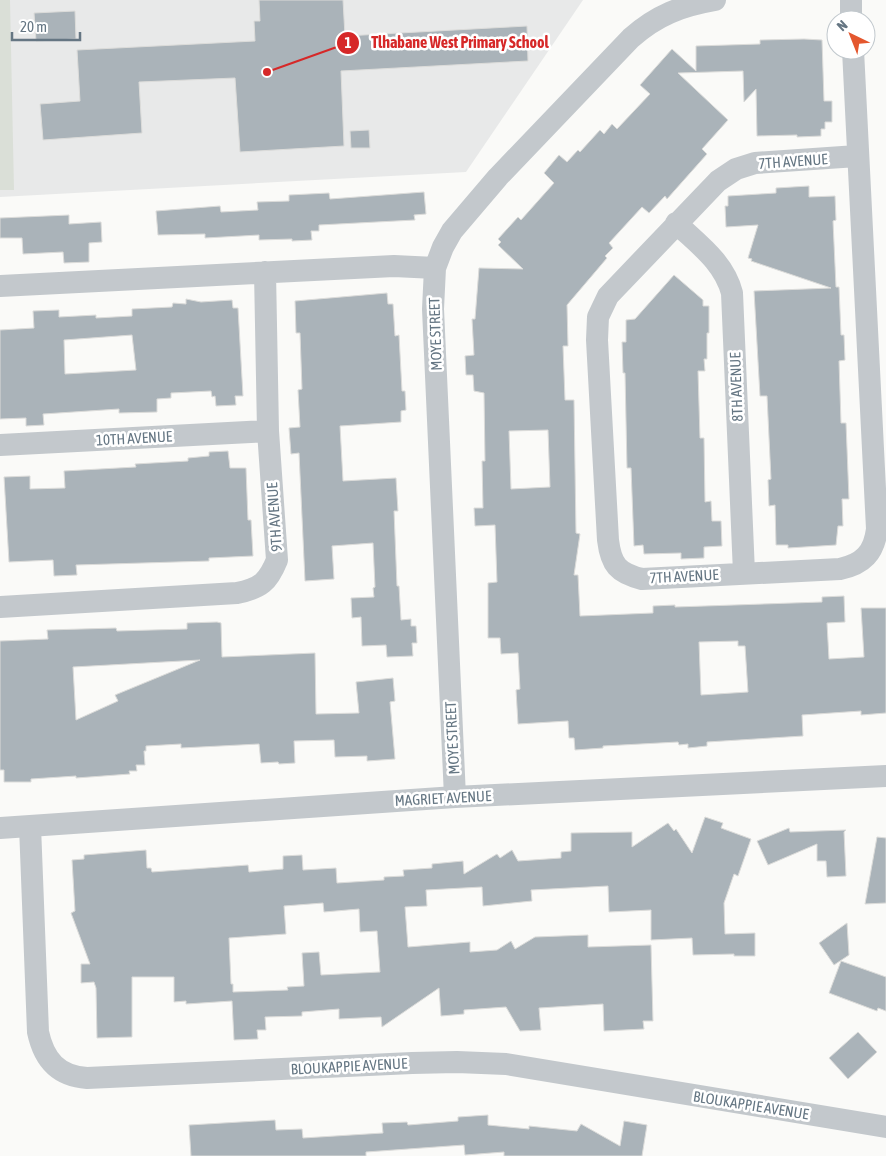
<svg xmlns="http://www.w3.org/2000/svg" width="886" height="1156" viewBox="0 0 886 1156" font-family="'Asap Condensed',sans-serif">
  <style>
    .built { fill: #e8e9e9 }
    .green { fill: #dadfd7 }
    .building { fill: #aab3b9; stroke: #dcdcda; fill-rule: evenodd }
    .lines { fill: none; stroke-linecap: round; stroke-linejoin: round }
    .minor { stroke: #c3c8cc; stroke-width: 22 }
    .labels { text-anchor: middle; dominant-baseline: central; stroke-width: 5; stroke-linejoin: round; paint-order: stroke }
    .street-label { font-size: 15px; fill: #657683; stroke: #fff }
    .leader { fill: none; stroke: #d62828; stroke-width: 2 }
    .callout-dot { fill: #d62828; stroke: #fff; stroke-width: 2 }
    .mark-label { font-size: 15px; text-anchor: middle; font-weight: bold; fill: #fff }
    .callout-label { font-size: 16px; text-anchor: middle; font-weight: bold; fill: #d62828; stroke: #fff; stroke-width: 5; stroke-linejoin: round; paint-order: stroke }
  </style>
  <rect width="100%" height="100%" fill="#fafaf8"/>
  <path class="built" d="M0,0H583L466,172L0,197Z"/>
  <path class="green" d="M0,0H10L14,190H0Z"/>
  <path class="building" d="M259,0H343L345,36L527,26L528,61L341,71L344,146L240,152L235,78L139,82L142,133L43,140L40,104L80,101L77,50L255,41L254,21H260Z
    M75,11L76,39L36,41L34,13Z
    M804,39L822,40L824,101H832V122H825V129H821V136L797,137V135L757,136L756,89L744,102L743,71L678,73L728,120L702,149L707,154L667,199L665,196L649,213L642,207L609,243L613,248L605,256L607,258L567,305L568,346H563L565,400H574L576,533L580,534L574,575H578L580,616L653,613V606L675,605V607L822,602V597L844,596L845,622L827,623L829,659L864,657L861,608H886V713L861,715V711L802,715L803,736L707,742V746L688,748V744L679,745L678,742L603,746V748L575,750L574,738H569L568,721L518,724L516,690L520,689L518,653L501,654L500,638H488V583L497,582L495,525L475,526L474,508H483L482,461H485L484,393L474,391L473,375H466L465,356L474,355L472,319H475L479,268L523,269L498,245L501,242L498,239L518,217L521,220L554,183L544,173L559,155L567,162L578,150L580,152L600,130L604,134L612,124L617,129L650,94L640,85L672,49L696,71V46L760,44V40ZM548,430L550,487L511,489L509,431ZM738,641V646H745L748,692L701,695L699,642Z
    M369,130L370,148H351L350,131Z
    M809,186V197L835,196L836,220L833,221L836,287H839L841,335H844L845,360L839,361L841,423H846L849,499H842L843,526H838L836,545L788,548V545H776L775,505L769,506L768,480L771,479L767,396H760L754,291L831,288L751,261L752,259L748,258L758,225L726,227L725,206H728V196L776,193V188Z
    M424,192L426,214L414,215L415,220L319,225V231H311L312,240L292,241V239L259,240V235L205,238V234L158,235L156,211L220,206L221,212L258,210L257,202L289,201V195L329,193L330,199Z
    M69,215V224L101,222L102,242L89,243V262L64,263L63,252L23,254L22,238H0V218Z
    M674,275L703,300V306H709V333H707V359H704L705,371H698L700,438H704L705,502L711,501L712,521H721L722,546L704,547V558L681,559V553L644,554L643,545L634,546L631,468H627L625,373H623L622,342H626V320L635,319Z
    M387,293L388,304H393L395,336L399,335L402,391H405L406,410L401,411V422L340,426L343,481L396,478L398,511H394L397,586H399L401,620L411,619V626H416L417,643H412L413,656L387,657L386,645L362,646L361,617L352,618L351,598L374,597L373,588L375,587L373,543L332,546L334,579L305,581L299,453L291,454L289,428L300,427L298,390L302,389L300,333H296L295,301Z
    M186,299L201,302L232,300L233,308H238L243,396H235L236,405L216,406L215,396L212,397L211,391L171,393V398L157,399V412L119,413V409L43,414L44,425L26,426V418L0,419V330L34,328L33,311L59,310V317L96,315V318L132,316V309L172,307L173,303L186,304ZM132,335L136,370L65,374L64,340Z
    M228,451L230,468H246L248,520H251L253,556L209,558V561L76,565L77,575L54,576L53,560L9,562L4,477L30,476V489L65,488L64,471L136,467L135,464L188,461V458L209,456V452Z
    M217,622L221,623L222,657L315,653L316,714L359,713L356,682L393,678L395,701L390,702L395,759L367,761V756L335,757L334,740L294,741L295,763L279,764L278,762L261,763L259,744L181,748V744L146,746V751H144L145,765H136L137,771H129L130,774L76,778V776L31,779V782H4V770H0V641L48,639L47,630L116,628L117,631L187,629V623ZM200,660L115,695L118,701L76,720L73,667Z
    M705,817L723,823L721,828L751,839L738,876L734,874L724,903L725,934L755,933V956H734V954L693,955L692,938L651,940V910L609,912L608,886L531,890L532,901L483,906L482,887L426,890L427,906L405,907L408,947L470,942V952L497,950L511,941L515,949L535,937L588,935V947L651,945L653,1021H643L644,1029L604,1031L603,1004L539,1008L541,1030L520,1031L506,1007L464,1010V1014L441,1016L439,988L382,1027L381,1017L339,1019V1009L302,1012V1016L265,1017L266,1030H257L258,1039L234,1040L232,1001L186,1004V1001L174,1002V977H132V1037L97,1038L96,988L94,982L81,983V964H90L71,913L75,911L72,860L84,859V855L146,850L147,868H151L152,872L248,865L249,872L283,869V856L302,855L303,870L336,868L337,883L384,880V877L404,876L403,870L432,868V864L463,861L464,874L497,854L500,858L512,850L518,861L561,858V852L571,851V833L632,832V847L668,823L674,831L676,829L692,853ZM323,903L324,912L359,909L360,932L377,931L380,972L321,975L319,952L302,953L304,986L287,987L288,990L233,992V984H231L229,938L286,934L284,906Z
    M789,828L790,832L846,830L844,832L846,876L827,877L826,861H817V844L768,865L757,841Z
    M877,837L886,838V903L865,904Z
    M847,923L849,955L834,965L819,943Z
    M841,961L886,977V1011L878,1008L877,1011L829,993Z
    M858,1032L877,1052L848,1079L829,1058Z
    M488,1115V1125L529,1129V1126L577,1131L581,1124L620,1146L624,1121L647,1125L642,1156H504V1152L465,1155L464,1145L366,1152V1156H191L189,1125L275,1120L276,1130L302,1129L303,1138L383,1133L382,1123L407,1122L408,1125L458,1121V1117Z"/>
  <g class="lines">
    <path class="minor" d="M851,0V20
      M853,50L877,529C874,553 863,564 840,569L642,579C618,573 611,565 608,540L597,340L598,317L608,296L718,181L736,169L755,163L857,156
      M676,223C698,244 724,262 732,293L744,573
      M0,286L394,266L435,268
      M0,445L268,431
      M0,607L237,593C261,588 268,582 277,560L268,431L265,272
      M455,797L433,309L435,268L443,247L452,231L498,177L631,38C657,15 681,6 715,0
      M30,826L38,1032C44,1060 58,1076 87,1078L412,1063L457,1062L506,1064L886,1127
      M0,828L455,797L886,776"/>
  </g>
  <g class="labels">
    <g class="street-label">
      <text transform="translate(793 161) rotate(-4)">7TH AVENUE</text>
      <text transform="translate(435 334) rotate(-92)">MOYE STREET</text>
      <text transform="translate(736 387) rotate(-92)">8TH AVENUE</text>
      <text transform="translate(134 438) rotate(-3)">10TH AVENUE</text>
      <text transform="translate(274 517) rotate(-94)">9TH AVENUE</text>
      <text transform="translate(684 576) rotate(-3)">7TH AVENUE</text>
      <text transform="translate(452 738) rotate(-93)">MOYE STREET</text>
      <text transform="translate(443 798) rotate(-3)">MAGRIET AVENUE</text>
      <text transform="translate(349 1066) rotate(-3)">BLOUKAPPIE AVENUE</text>
      <text transform="translate(751 1105) rotate(9)">BLOUKAPPIE AVENUE</text>
    </g>
  </g>
  <path class="leader" d="M267 72L348 43"/>
  <g class="callout-dot">
    <circle cx="267" cy="72" r="5"/>
    <circle cx="348" cy="43" r="12"/>
  </g>
  <g class="mark-label">
    <text x="348" y="48">1</text>
  </g>
  <g class="callout-label">
    <text x="460" y="48">Tlhabane West Primary School</text>
  </g>
  <g transform="translate(851 35) rotate(317)"><circle r="24" fill="#ffffff" stroke="#c1c8cd"/>
  <path d="M0-4L9 19L0 12L-9 19Z" fill="#e4572e"/>
  <text y="-8" font-size="14" font-weight="bold" text-anchor="middle" fill="#657683">N</text>
  </g>
  <path d="M12 32v8h68v-8" fill="none" stroke="#657683" stroke-width="2.5"/>
  <text x="20" y="32" font-size="15" fill="#657683" stroke="#ffffff" stroke-width="4" paint-order="stroke">20 m</text>
</svg>
